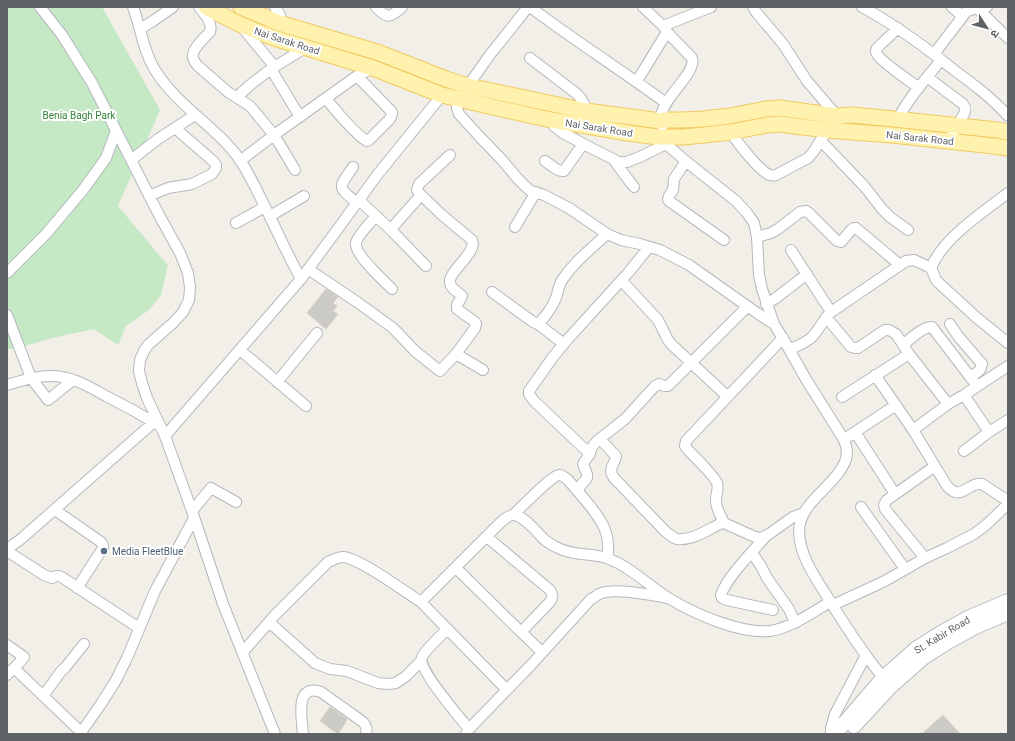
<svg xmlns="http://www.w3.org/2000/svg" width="1015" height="741" viewBox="0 0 1015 741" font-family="Roboto,'Noto Sans Devanagari',sans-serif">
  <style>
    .green { fill: #c5e8c5 }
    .building { fill: #cccac5; stroke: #d6d1c6 }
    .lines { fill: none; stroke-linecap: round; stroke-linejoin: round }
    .minor-casing { stroke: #b5b8bc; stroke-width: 12 }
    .secondary-casing { stroke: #b6babf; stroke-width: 16 }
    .primary-casing { stroke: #f2c960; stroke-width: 17 }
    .minor { stroke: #fff; stroke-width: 10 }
    .secondary { stroke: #fff; stroke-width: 14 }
    .primary { stroke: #fff2af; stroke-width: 15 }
    .service-dot { fill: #5c6f8a; stroke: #fff; stroke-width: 1.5 }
    .labels { text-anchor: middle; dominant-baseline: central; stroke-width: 4; stroke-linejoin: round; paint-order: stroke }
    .street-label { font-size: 10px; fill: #5f6368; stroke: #fff }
    .park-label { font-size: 10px; fill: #348238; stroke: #fff }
    .service-label { font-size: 10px; fill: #4e5e75; stroke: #fff; text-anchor: start }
  </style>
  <rect width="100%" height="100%" fill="#f1efe8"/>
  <path class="green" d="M7,7H102L160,110L118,206L159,255L168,265L161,295L149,310L126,326L118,345L94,329L52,338L15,349H7Z"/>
  <path class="building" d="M326,289L338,297L333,303L337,306L333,311L338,314L326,329L307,313Z
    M330,707L347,719L345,722H346L338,734L320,721Z
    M943,715L960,734H922Z"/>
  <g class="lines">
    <defs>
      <path id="minor" d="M40,7L62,35L92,83L158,213L180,253L188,273L190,287L189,300L183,312L173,323L148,345L144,351L140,360L139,371L142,383L147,398L165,436L192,511L223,604L275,734
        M133,7C141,28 143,51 155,70C177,106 216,126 240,160C249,174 256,188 263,203C276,228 287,254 301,279
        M199,7C204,14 213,22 210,32C204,38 191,50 193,58C194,61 196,64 198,66L228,92L250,106L274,135L282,148L295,170
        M275,7L280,15L279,23
        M376,7C388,20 390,17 402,7
        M530,7C574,40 621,70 666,103
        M643,7L663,26L711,7
        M753,7L756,12L783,44L807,81L837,116
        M862,7C896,25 924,46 954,70C973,84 992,98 1008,116
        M952,7L962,16
        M978,9L1008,38
        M242,27L274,66
        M898,28L877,48C876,51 875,51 877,54C881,62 910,81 919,88
        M140,29L153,21L173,7
        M934,54L966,12C972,7 980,10 987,7
        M530,58L577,94C584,101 586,106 586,116
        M271,69L300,117
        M927,77L963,104C966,108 966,110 964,114L948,142
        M637,81L667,32L664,27
        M468,86L489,56L528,7
        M237,97L250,85L271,69L305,48
        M326,99C336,110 354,134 367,141L369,140L390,119L392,114V112L357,76
        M459,99L457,104V108L459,114L478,135L503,161L517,178L526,187L531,191L544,195L569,208L607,234L621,240L640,244L660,250L689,265L757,313L774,324
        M898,119C909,97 926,79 941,60
        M551,120L554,126L563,133L593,149L619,162H627L642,156L666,144
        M662,126C662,123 661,120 661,117C662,98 697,73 692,58L667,32
        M731,132C736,141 760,172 770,175C772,176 773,176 776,175L808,158L814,151L827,130
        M658,137L688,163L736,201L747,213L754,223L757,237L759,275L762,289L774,324L785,342L807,381L843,438C846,444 848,452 846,459C837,486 799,501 799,532C800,555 813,574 825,593C838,614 851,635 865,654C872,664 880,673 887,683
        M821,141L864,186L883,210L890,217L908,230
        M613,159L627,178L634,187
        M131,160L158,139L195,115
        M240,161L274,135L357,76L373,68
        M545,161C551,165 558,172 564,171L583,144
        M686,161L674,179L673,190L669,196L668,199L669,201L724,240
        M353,167C338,189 337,186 357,203
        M1008,193C982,213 943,238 931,268L936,280L941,285L977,318L1008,343
        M149,196L168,188L192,184L212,174L216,168V165L213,161L175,128
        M359,200L393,232L426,266
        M270,216L304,196
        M376,216C371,222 357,236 356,243C354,254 384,281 392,289
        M236,223L265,207
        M515,227L536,192
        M391,229L421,195
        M757,237L771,233L778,229L800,212L806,211L809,213L837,241L841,242L852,229L854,228H856L900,265
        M791,250L831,312
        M308,269L357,302L393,328L416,352L440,371L456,354L475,328L476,324L475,322L457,309V305L462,296C458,292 450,288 450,282C448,272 478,252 472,240L442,215L419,193L417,190L419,184L450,155
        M7,273L46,234L83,190L106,158L116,131
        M622,281L658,320L668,340L672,345L727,396
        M492,292L533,322L538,324C545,317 552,308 556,298C559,289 558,284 565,276C576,260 593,247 607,234
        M766,304L776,298L807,274
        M7,315L31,378L48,400L73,380
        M826,317L851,347L855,348H858L885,330H889L896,334L909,354
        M538,324L564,344
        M950,324L958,336L982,364L980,370L971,377
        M903,345C910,339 924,326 932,327L977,386
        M790,349C797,346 806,343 812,337C819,330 823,320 831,312L906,261L914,260L931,268
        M240,350L306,406
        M456,354L483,370
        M875,375L913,430L948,404
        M277,382L317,333
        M7,385C20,381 35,376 49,376C70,375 88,386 106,396C124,405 142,415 160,426
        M964,395L989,432
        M842,397L909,354L948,404L964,395L1008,366
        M913,430L947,486C949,488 952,491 955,492C963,495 972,482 982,484L1008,501
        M855,432L895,494
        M165,436L301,279L378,174L442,95
        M849,436L896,405
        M600,439L616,456C615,465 607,468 614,478L666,532C670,535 673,538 677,539C692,541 707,530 720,524L724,523L755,537L761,538L769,534L793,517L804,513
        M964,451L989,432L1008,420
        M590,454L534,401L529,394V391L553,357L567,340L628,273L649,247
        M577,490L587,478V474L583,464L589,455L592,447L597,441L625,419L655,386L659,384L664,386H668L747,307
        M861,507L905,569
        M55,510L101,542L103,545V548L77,588
        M192,511L211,488L236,502
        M513,515C521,508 551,476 559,475C563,475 565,478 568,480C579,493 602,517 606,533C609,541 608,549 608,558
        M724,523C721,516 715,507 716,499C716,493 719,489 717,483C715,477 694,456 688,450L685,446L686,441L783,338
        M766,536C754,550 726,578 721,595L722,598L727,600L773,610
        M487,537L550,590C553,595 553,598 549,603L521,632
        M7,549L21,539L154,422
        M7,551L44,575L52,578L56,576H59L63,578L139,628
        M752,553L761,566L767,578L789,609L795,623
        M925,558L885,509L884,505L887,500L935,466
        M456,568L521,632L542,652
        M421,602L507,690
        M833,605L885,581L925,558L947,548L974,534L986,525L1008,504
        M269,622L315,663L330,669L347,671L378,683L389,684L396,683L406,676L421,661
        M447,629C442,635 425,650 422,657C417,668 460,718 469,729
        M7,645L24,657L19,663L7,675
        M243,652L275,615L328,562C333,560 337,557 343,557C360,558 405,592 421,602L502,521C506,518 509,515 513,515C524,515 538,534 546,541C549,543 553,546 556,547C572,556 590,553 607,558C610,559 614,561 618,563C637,573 652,588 670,599C695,614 740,634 770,631C791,628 813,612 830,602
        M14,668L81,732
        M43,696L62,670L64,669L84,644
        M80,734L101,704L115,682L127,658L155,591L194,518
        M303,734C302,719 294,683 321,692L363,722C367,726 367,729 366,734
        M466,734L469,729L531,665L591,599C594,598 596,596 599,594C615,587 650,595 667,598
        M831,734V728L835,714L866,655"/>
      <path id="secondary" d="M854,726L890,687L924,657L946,643L975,627L1008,613
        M835,734L883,678L917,648L941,633L970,617L1008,601"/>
      <path id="primary" d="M206,7L239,24L274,38L373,68L442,95L484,105L551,120L628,133L658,137H683L704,135L731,132L767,125L779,124L827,130L892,135L994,146L1008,148
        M241,7L279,23L377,52L446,79L468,86L586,111L661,121L664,120H683L703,119L730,116L766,109L780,108L837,116L852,115L894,119L997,130L1008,132"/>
    </defs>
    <use href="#minor" class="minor-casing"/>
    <use href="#secondary" class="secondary-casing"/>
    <use href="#primary" class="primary-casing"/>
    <use href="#minor" class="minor"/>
    <use href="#secondary" class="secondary"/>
    <use href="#primary" class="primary"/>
  </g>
  <circle class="service-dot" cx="104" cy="551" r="4"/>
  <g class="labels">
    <g class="street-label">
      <text transform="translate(287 41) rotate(18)">Nai Sarak Road</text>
      <text transform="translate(599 128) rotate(9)">Nai Sarak Road</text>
      <text transform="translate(920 138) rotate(6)">Nai Sarak Road</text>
      <text transform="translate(942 635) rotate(-31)">St. Kabir Road</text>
    </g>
    <g class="park-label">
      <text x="79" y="115">Benia Bagh Park</text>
    </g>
    <g class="service-label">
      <text x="112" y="551">Media FleetBlue</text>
    </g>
  </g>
  <rect width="1015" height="741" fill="none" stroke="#5f6368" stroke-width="16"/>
  <g transform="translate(987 28) rotate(126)" stroke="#ffffff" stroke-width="3" paint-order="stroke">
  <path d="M0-3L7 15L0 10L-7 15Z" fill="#5f6368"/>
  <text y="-6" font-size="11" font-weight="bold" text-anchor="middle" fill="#5f6368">उ</text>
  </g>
</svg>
